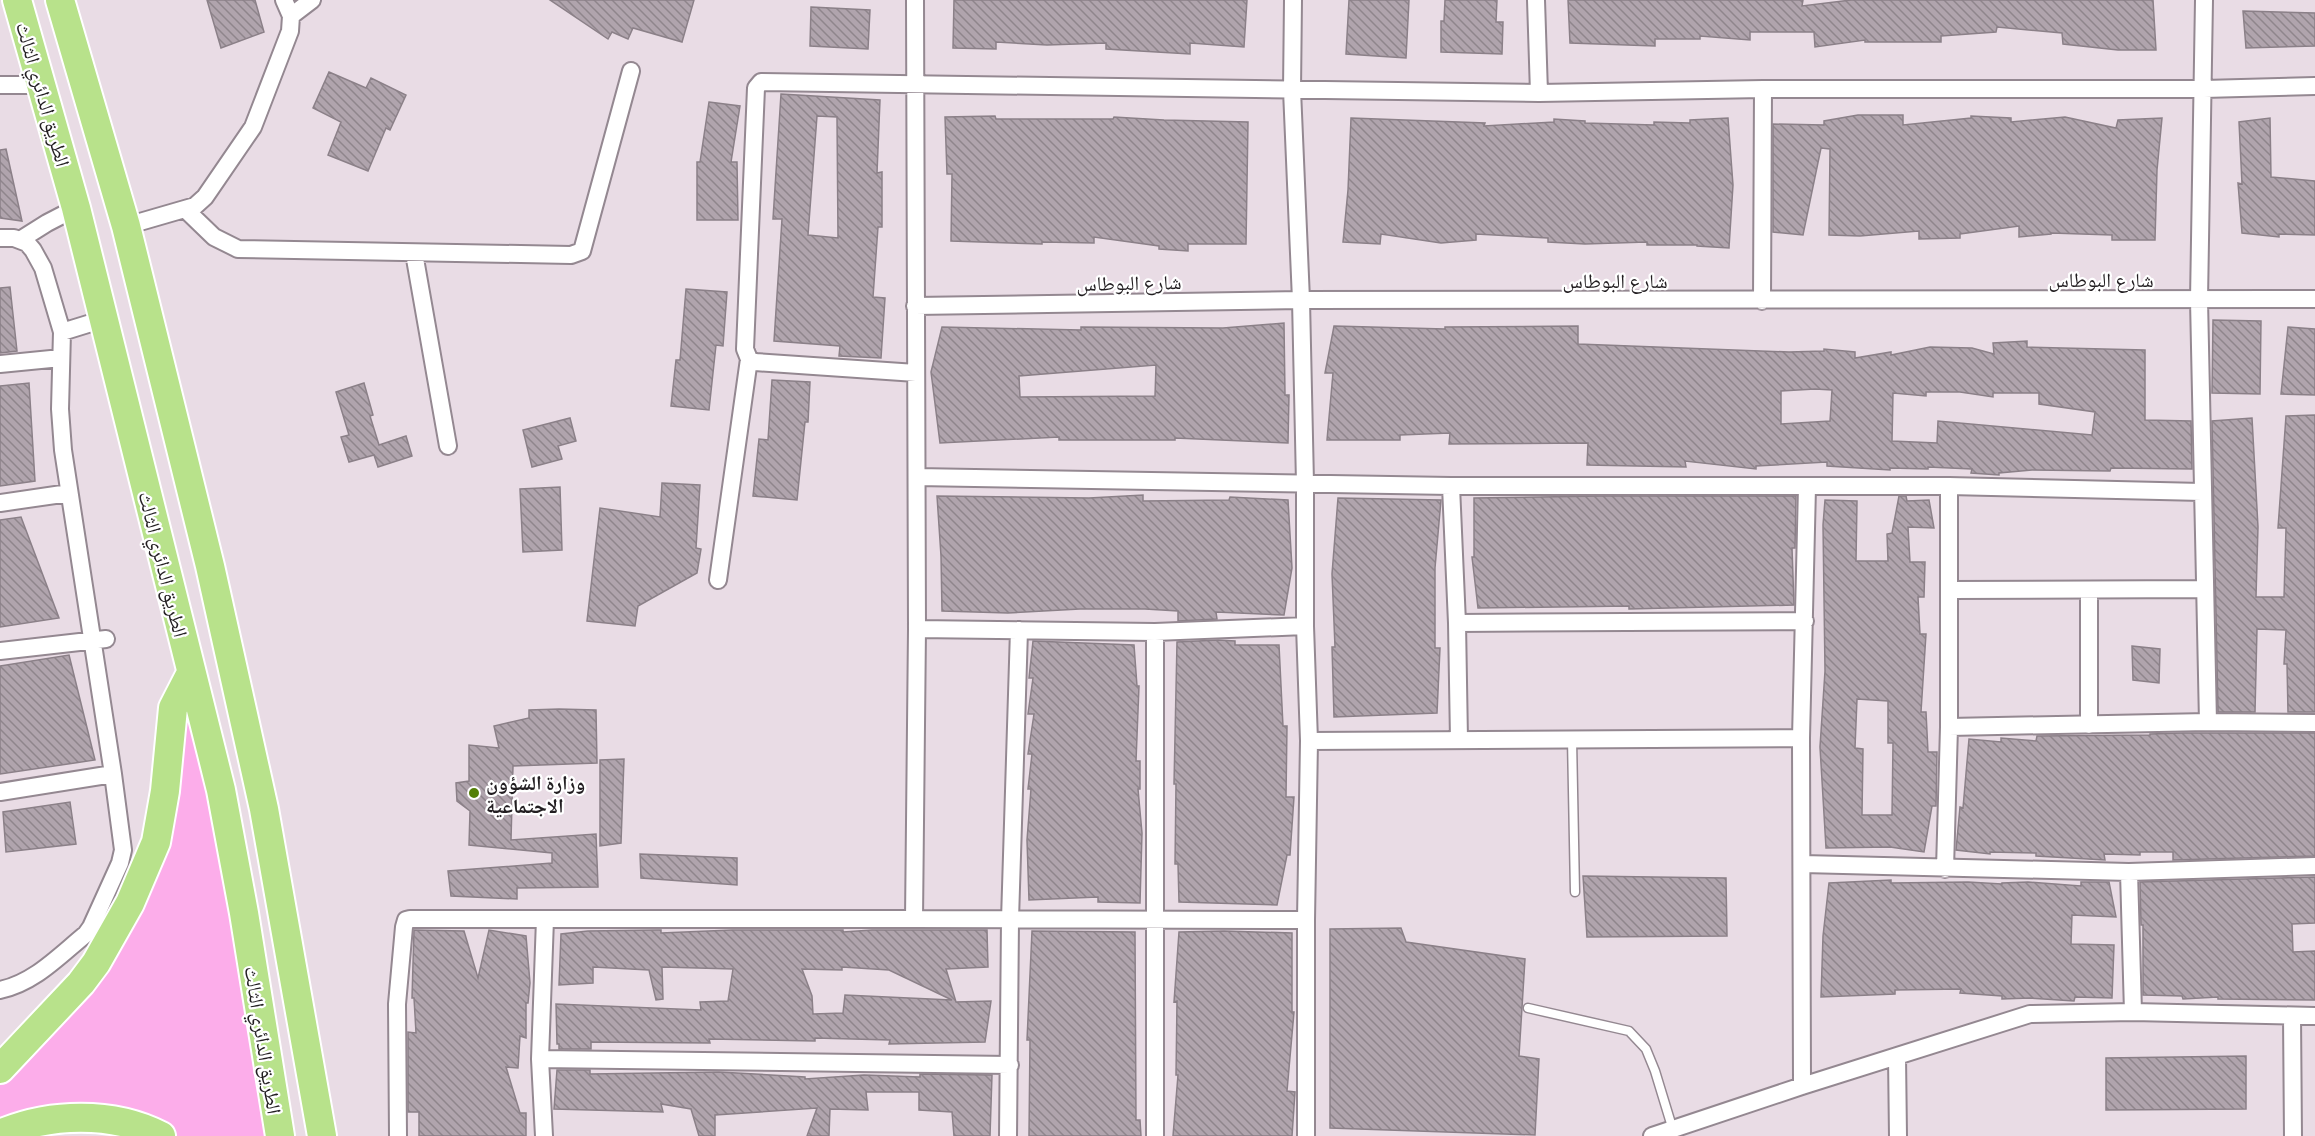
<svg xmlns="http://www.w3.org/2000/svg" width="2315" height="1136" viewBox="0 0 2315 1136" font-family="'Exo 2','Noto Naskh Arabic',sans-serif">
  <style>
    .green { fill: #fcadea }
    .building { fill: url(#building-back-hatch); stroke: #8b8088; stroke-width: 1.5; fill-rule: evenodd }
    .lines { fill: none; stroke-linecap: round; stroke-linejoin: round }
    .service-casing { stroke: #948891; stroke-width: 11 }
    .minor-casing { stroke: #948891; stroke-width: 20 }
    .trunk-casing { stroke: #fff; stroke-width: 32 }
    .service { stroke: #fff; stroke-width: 8 }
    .minor { stroke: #fff; stroke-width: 16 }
    .trunk { stroke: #b8e28b; stroke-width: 28 }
    .poi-dot { fill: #537f06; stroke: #fff; stroke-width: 2 }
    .labels { text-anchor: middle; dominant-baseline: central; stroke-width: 4.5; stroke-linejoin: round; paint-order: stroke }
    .street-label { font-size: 20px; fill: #221e21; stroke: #fff }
    .poi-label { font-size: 20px; font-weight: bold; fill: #221e21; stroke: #fff; text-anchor: start }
  </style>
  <defs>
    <pattern id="building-back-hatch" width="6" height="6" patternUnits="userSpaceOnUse" patternTransform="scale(1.5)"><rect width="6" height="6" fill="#b0a4ad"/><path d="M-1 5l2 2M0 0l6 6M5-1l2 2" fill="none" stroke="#8f858c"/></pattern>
  </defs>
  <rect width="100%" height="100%" fill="#e9dce5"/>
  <path class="green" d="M190,682L275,1136H166L141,1120L0,1130V1074L126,920Z"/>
  <path class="building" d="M207,0H255L264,32L221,48Z
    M550,0H694L682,42L633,28L628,39L612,32L608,39Z
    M954,0H1247L1244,47L1190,43V54L1106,49V43L1047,45L996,42V49L953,48Z
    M1349,0H1409L1406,58L1346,54Z
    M1445,0H1497L1496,22H1503L1502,54L1441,52V21H1444Z
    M1568,0H1803L1802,6L1851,0H2153L2156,50H2118L2063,44L2062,33L1997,27L1996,32L1941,36V42H1865V40L1815,47L1814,32H1750V40L1700,36V39H1655V46L1570,43Z
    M811,7L870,10L868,49L810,46Z
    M2243,11L2315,13V46L2246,48Z
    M329,72L366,88L371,78L406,95L390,130L386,128L368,171L328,155L341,122L313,108Z
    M781,94L880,100L877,173L882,172V227H878L873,297L885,298L881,358L839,356L840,346L774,341L782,219H773ZM817,116L837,117L838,238L808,235Z
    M709,102L740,106L731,162H737L738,220H697V162H700Z
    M1858,115H1903V125L1971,118V116L2011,118V122L2065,117L2116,128L2118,120L2162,118L2157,170L2155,240H2112V235L2051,233V234L2019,237V226L1960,234V238L1919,239V231L1860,236L1829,235L1830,149L1821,148L1803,235L1773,232V124L1824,125V121Z
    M995,116L996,119H1113L1114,117L1164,120L1248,122L1246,244H1188V251L1159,249V246L1094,237V243L1042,242V244L951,241L952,174H947L945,117Z
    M1351,118L1485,123L1484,126L1554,122V119L1585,121V123L1654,125V122L1690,123V120L1728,118L1733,185L1729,248L1697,246V245H1647V242L1585,244L1548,242V238L1476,234V240L1441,243L1381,234L1380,244L1343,242L1348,190Z
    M2270,118L2271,177L2315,181V235L2279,234V237L2242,233L2238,183L2242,184L2239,122Z
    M6,149L22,221L0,218V150Z
    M10,287L17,351L0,353V288Z
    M686,289L727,292L723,346L716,345L709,410L671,406L676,360H680Z
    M2213,320L2261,321L2260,394L2212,393Z
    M1284,323L1285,395H1289L1288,443L1175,438V440H1059V437L940,443L931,372L942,327L1081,330V327L1223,328ZM1156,365L1155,396L1020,397L1019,376Z
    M1334,326L1445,329V327L1578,326V344L1789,352L1824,351V349L1855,352V358L1891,352V355L1930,347L1972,348L1994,354L1993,343L2027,341V347L2145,350V420L2191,421L2192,469L2111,468L2110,471L2032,470L1999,473V475L1971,473L1972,469L1928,467V469L1890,468V470L1827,466V462L1756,466V469L1685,461L1686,467L1587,465L1588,443L1449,444L1450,433L1400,435V440H1327L1333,373H1325ZM1815,389L1832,390L1830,421L1781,424V391ZM1926,392H1960L1993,397V393H2039V404L2095,412L2092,435L1938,421L1937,443L1892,441L1893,393L1926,396Z
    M2288,327L2315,329V395L2281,394Z
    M772,380L810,382L808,422H805L797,500L753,496L759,439L768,440Z
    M29,383L35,481L0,486V386Z
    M364,383L373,415L370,416L379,445L406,436L412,456L378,467L374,455L349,462L341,437L349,435L336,392Z
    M2315,415V712H2288L2287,664H2284L2286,630L2257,629L2255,712H2218L2212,421L2252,418L2258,527L2256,597H2284L2286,528H2278L2286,416Z
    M570,418L576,441L558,446L562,459L532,467L523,430Z
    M662,483L700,485L696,548L701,549L697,573L638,606L635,626L587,621L600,508L660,517Z
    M560,487L562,550L523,552L520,489Z
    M1143,495V501L1229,500L1230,497L1288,500L1292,568L1284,615L1216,612L1217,619L1178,621V611L1145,609H1080L1008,613L942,611L941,556L937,496L1089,498Z
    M1603,496H1796L1795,548H1792L1794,605L1629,609V606L1478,608L1472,557H1474V498Z
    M1899,496H1906L1907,501L1929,500L1934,528L1908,527L1910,562H1925L1924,597H1918L1920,634H1926L1921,712H1926L1928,752H1937L1936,806H1932L1924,852L1890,847L1826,848L1820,747L1825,671L1823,525L1825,500L1857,501L1856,561H1888L1887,534L1892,533ZM1857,699L1888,701V743H1893L1892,815H1862L1863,749L1855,748Z
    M1338,498L1441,500L1435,568V648H1440L1437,713L1334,717L1332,647H1335L1332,574Z
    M21,517L59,618L0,627V520Z
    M1218,640L1235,641V645H1279L1283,726H1287L1286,797H1294L1290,855H1287L1277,905L1179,902L1178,864H1175L1176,784H1174L1177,642Z
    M1033,641L1134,645L1137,686H1139L1136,761H1140V789H1138L1142,833L1140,903L1098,902V897L1029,900L1027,840L1031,789H1028L1032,754H1028L1034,714H1028L1033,678H1029Z
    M2132,646L2160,649L2159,683L2133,680Z
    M69,655L95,760L0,774V666Z
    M559,709L596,710L597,763L513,766L511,840L596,834L598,887L517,888V899L451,896L448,871L552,863V853L469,845L470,811L457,801L456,783L469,781V745L499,748L494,726L529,718V710Z
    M2182,733H2315V856L2173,860V852H2140V855L2104,854L2105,860L2036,856V853L1990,852V854L1956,850L1960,807L1963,808L1969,739L2001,742V738L2036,741L2037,736L2150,735V734Z
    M624,759L621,843L600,846V760Z
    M70,802L76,844L6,852L3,812Z
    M640,854L737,858V885L641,878Z
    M1583,876L1726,878L1727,936L1587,937Z
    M2315,877V923L2292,924L2293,952L2315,951V1000L2218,999V997L2183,999L2182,996L2143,995V925H2141L2140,882Z
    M1891,880V883L1968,882L2002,884V883L2028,882L2081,886V882H2109L2116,917L2072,915L2071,944L2114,945L2112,998L2075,997L2074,1001L2030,998L2002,999V996L1960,993L1961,989L1895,990V994L1821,997L1823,936L1829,883Z
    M1401,928L1406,942L1525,959L1519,1056L1539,1059L1535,1135L1330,1128V929Z
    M414,930L464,931L478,978L489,930L526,936L530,983L528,1003H526V1038L520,1036L518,1068L506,1067L520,1113H526V1136H419V1112H408V1032L416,1033L414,998H412Z
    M658,930H661V933L732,930H843V932L872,930H987L988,967L946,969L956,1002L991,1001L985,1042L889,1044L890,1040L815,1038V1041L709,1039L710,1043L591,1042V1049H559V1044H557L556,1004L701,1010L700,1002L728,1001L733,969L662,967L663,999L656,1000L649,970L593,967V983L559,985L561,934L588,931ZM842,967L889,970L952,1000L845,995L843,1013L813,1014L812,996L802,969L842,970Z
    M1032,931L1135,932L1136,1120H1140L1141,1136H1029L1030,1040H1027Z
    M1224,931L1292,933V1012H1294L1287,1091L1295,1092L1292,1136H1173L1178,1075H1176L1177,1001L1174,1002L1179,932Z
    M2246,1056V1109L2106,1110V1058Z
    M557,1070H590V1074L719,1072L805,1077V1079L864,1075L920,1077V1074L992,1075L990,1136H954L952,1112L919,1110V1092H866L868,1110L830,1109L829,1136H807L817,1108L715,1115V1136H699L691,1109L661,1104L663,1112L554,1109Z"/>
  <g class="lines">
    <defs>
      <path id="service" d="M1572,739L1575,892
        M1528,1008L1629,1031L1646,1049L1655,1071L1673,1130"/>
      <path id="minor" d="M915,0L917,629L914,919L1306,920V1136
        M1293,0L1292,90L1301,300L1305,483V626L1309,741L1306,920
        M1536,0L1539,93
        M2204,0L2199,300L2208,722
        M291,16L312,0
        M0,85H42
        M185,209L214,237L238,249L571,255L582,251L631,71
        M126,226L195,206L205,197L253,127L290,31L291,16L284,0
        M0,238H14L27,243L33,250L43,268L62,332L60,409L63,450L113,774L123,850L120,863L91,927L86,934C59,956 34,983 0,990
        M20,240L47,223L76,208
        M414,253L448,446
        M1762,301L1763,89
        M915,306L1301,300L2315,299
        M62,332L104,319
        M0,364L61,358
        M916,373L755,362L749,359L745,349L756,88L761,82L1539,93L1763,89H2204L2315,86
        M917,477L1451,486H1949V727L1945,869
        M1451,486L1457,623L1805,621
        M1949,486L2202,492
        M0,503L69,493
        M718,580L749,359
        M1949,590L2205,589
        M2089,590V725
        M1457,623L1459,740
        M917,629L1155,632L1305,626
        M0,651L106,639
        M1949,727L2208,722L2315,723
        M1309,741L1801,738
        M0,792L113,774
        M1803,864L2129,872L2315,866
        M2129,872L2133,1012
        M2292,1016L2293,1136
        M1897,1056L1898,1136
        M540,1059L1010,1065
        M1802,1086L1801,738L1807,487
        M398,1136L397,1004L404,927L406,920L410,919H914
        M544,1136L540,1059L545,919
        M1008,1136L1010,920L1019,630
        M1155,1136V632
        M1652,1136L1802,1086L2030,1014L2133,1012L2315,1016"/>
      <path id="trunk" d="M17,0L76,208L221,790L244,913L280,1136
        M60,0L126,226L210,566L264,809L322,1136
        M0,1069L81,983L96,963L130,903L156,842L165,791L173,708L191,673
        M0,1134C49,1113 113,1111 161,1136"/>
    </defs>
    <use href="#service" class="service-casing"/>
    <use href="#minor" class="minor-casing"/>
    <use href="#trunk" class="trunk-casing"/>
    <use href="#service" class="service"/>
    <use href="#minor" class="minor"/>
    <use href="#trunk" class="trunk"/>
  </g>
  <circle class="poi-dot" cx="474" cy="793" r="6"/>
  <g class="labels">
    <g class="street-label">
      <text transform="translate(44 94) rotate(74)">الطريق الدائري الثالث</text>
      <text x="2101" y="279">شارع البوطاس</text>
      <text x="1615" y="280">شارع البوطاس</text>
      <text transform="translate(1129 282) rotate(-1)">شارع البوطاس</text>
      <text transform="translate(164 564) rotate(76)">الطريق الدائري الثالث</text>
      <text transform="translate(264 1040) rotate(81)">الطريق الدائري الثالث</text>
    </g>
    <g class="poi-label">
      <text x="486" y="782">وزارة الشؤون<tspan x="486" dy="23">الاجتماعية</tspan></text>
    </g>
  </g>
</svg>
